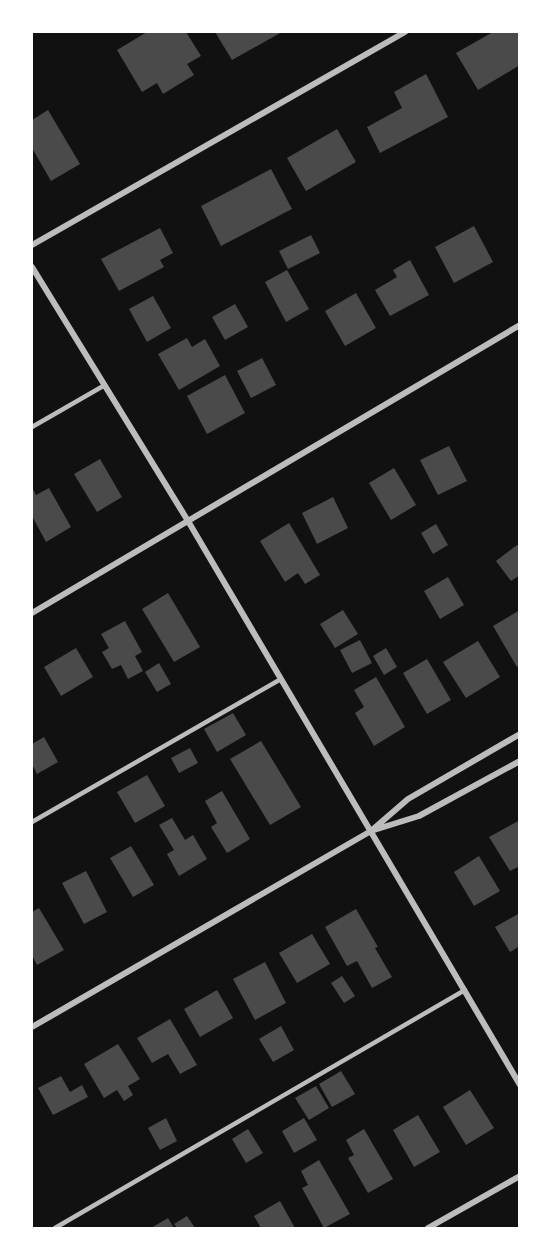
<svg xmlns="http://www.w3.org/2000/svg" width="551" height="1260" viewBox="0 0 551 1260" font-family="Merriweather,serif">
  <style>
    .building { fill: #4a4a4a }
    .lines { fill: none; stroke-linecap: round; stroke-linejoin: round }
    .service { stroke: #bcbcbc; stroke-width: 4.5 }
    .minor { stroke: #bcbcbc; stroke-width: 6 }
  </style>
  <rect width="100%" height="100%" fill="#111"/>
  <path class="building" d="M147,32H186L201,56L187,64L194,75L163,94L157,83L142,92L117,50Z
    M215,32H282L232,60Z
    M493,32H520V65L478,90L456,53Z
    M426,74L448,117L380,153L367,127L402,108L394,92Z
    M48,110L80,164L51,181L32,148V120Z
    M337,129L356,162L306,191L287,158Z
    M271,169L292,209L221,246L201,206Z
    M474,226L493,262L454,283L435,247Z
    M160,228L173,253L160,260L164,267L119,291L101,259Z
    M311,235L320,253L288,269L279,251Z
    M410,260L429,295L390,316L375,290L397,277L393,270Z
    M287,270L309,309L286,322L265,282Z
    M356,293L376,328L345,346L325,311Z
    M153,296L171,328L147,342L129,309Z
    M235,304L248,327L225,340L212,317Z
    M187,338L192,347L205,339L220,366L179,390L158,354Z
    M262,358L276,385L251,398L237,371Z
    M225,375L245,413L207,434L187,396Z
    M449,446L467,481L438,495L420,460Z
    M100,459L122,497L97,512L74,474Z
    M394,468L416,505L391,520L369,483Z
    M32,487L36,495L49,488L71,527L46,542L32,516Z
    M333,497L348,528L317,544L302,513Z
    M289,523L320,575L305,584L298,573L285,582L260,541Z
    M436,524L448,545L433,554L421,533Z
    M517,545L520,548V575L511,581L496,561Z
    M448,577L464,605L440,619L424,591Z
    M168,593L200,647L174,662L142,609Z
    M343,610L358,634L335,648L320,624Z
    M520,610V665L517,667L493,626Z
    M125,621L142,652L135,656L143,671L128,679L121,665L112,669L102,652L109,648L101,634Z
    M360,640L372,663L352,673L340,650Z
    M478,641L500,677L466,698L443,662Z
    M76,648L93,677L61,696L44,667Z
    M386,648L397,667L384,675L373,656Z
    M427,659L451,700L427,714L403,673Z
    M159,663L171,684L157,692L145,672Z
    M376,677L405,727L374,746L355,713L364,707L354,690Z
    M233,713L246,735L217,752L204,729Z
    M44,737L58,762L37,774L32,764V744Z
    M261,741L301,807L270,825L230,759Z
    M190,748L198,763L179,773L171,758Z
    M147,775L165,806L135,823L117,792Z
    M222,791L250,839L227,853L211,827L217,823L205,801Z
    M172,818L185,840L193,835L207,859L179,876L167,854L174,850L159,825Z
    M520,820V866L510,871L489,837Z
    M131,846L154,885L133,897L110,858Z
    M479,856L500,891L474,906L454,872Z
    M86,871L107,912L84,924L62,883Z
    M39,908L64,950L37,965L32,955V912Z
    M356,909L378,947L375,948L392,977L372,988L357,961L347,966L325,927Z
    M520,913V946L510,952L495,927Z
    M312,934L330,964L297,983L279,953Z
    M265,962L286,1003L255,1020L233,979Z
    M342,976L355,996L344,1003L331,983Z
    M217,990L233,1018L200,1037L184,1009Z
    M170,1019L197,1065L180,1074L168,1054L152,1063L137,1038Z
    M281,1026L294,1050L273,1062L259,1039Z
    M118,1044L140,1079L128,1086L133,1095L124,1101L117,1090L104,1098L84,1064Z
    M341,1071L355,1094L332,1107L319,1084Z
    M61,1076L70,1092L82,1085L88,1097L53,1115L38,1088Z
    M316,1086L329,1108L309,1120L295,1098Z
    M470,1090L494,1128L466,1145L443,1107Z
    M418,1115L440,1152L414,1167L393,1130Z
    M166,1118L177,1141L160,1150L148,1128Z
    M304,1118L317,1140L294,1153L282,1131Z
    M248,1129L263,1153L246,1163L232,1139Z
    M364,1129L393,1179L368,1193L348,1158L354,1155L346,1140Z
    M319,1160L350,1214L324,1228L302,1188L308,1185L301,1171Z
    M280,1201L295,1228H261L254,1216Z
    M187,1216L195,1228H177L174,1224Z
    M168,1218L174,1228H151Z"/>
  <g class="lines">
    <path class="service" d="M32,427L105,385
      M32,822L281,679
      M55,1228L465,990"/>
    <path class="minor" d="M32,245L405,32
      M32,267L188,521L520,1085
      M32,613L520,325
      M374,830L419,816L520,761
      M32,1027L371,831L408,799L520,734
      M428,1228L520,1176"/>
  </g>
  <rect width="551" height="1260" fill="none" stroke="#ffffff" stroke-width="66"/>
</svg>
